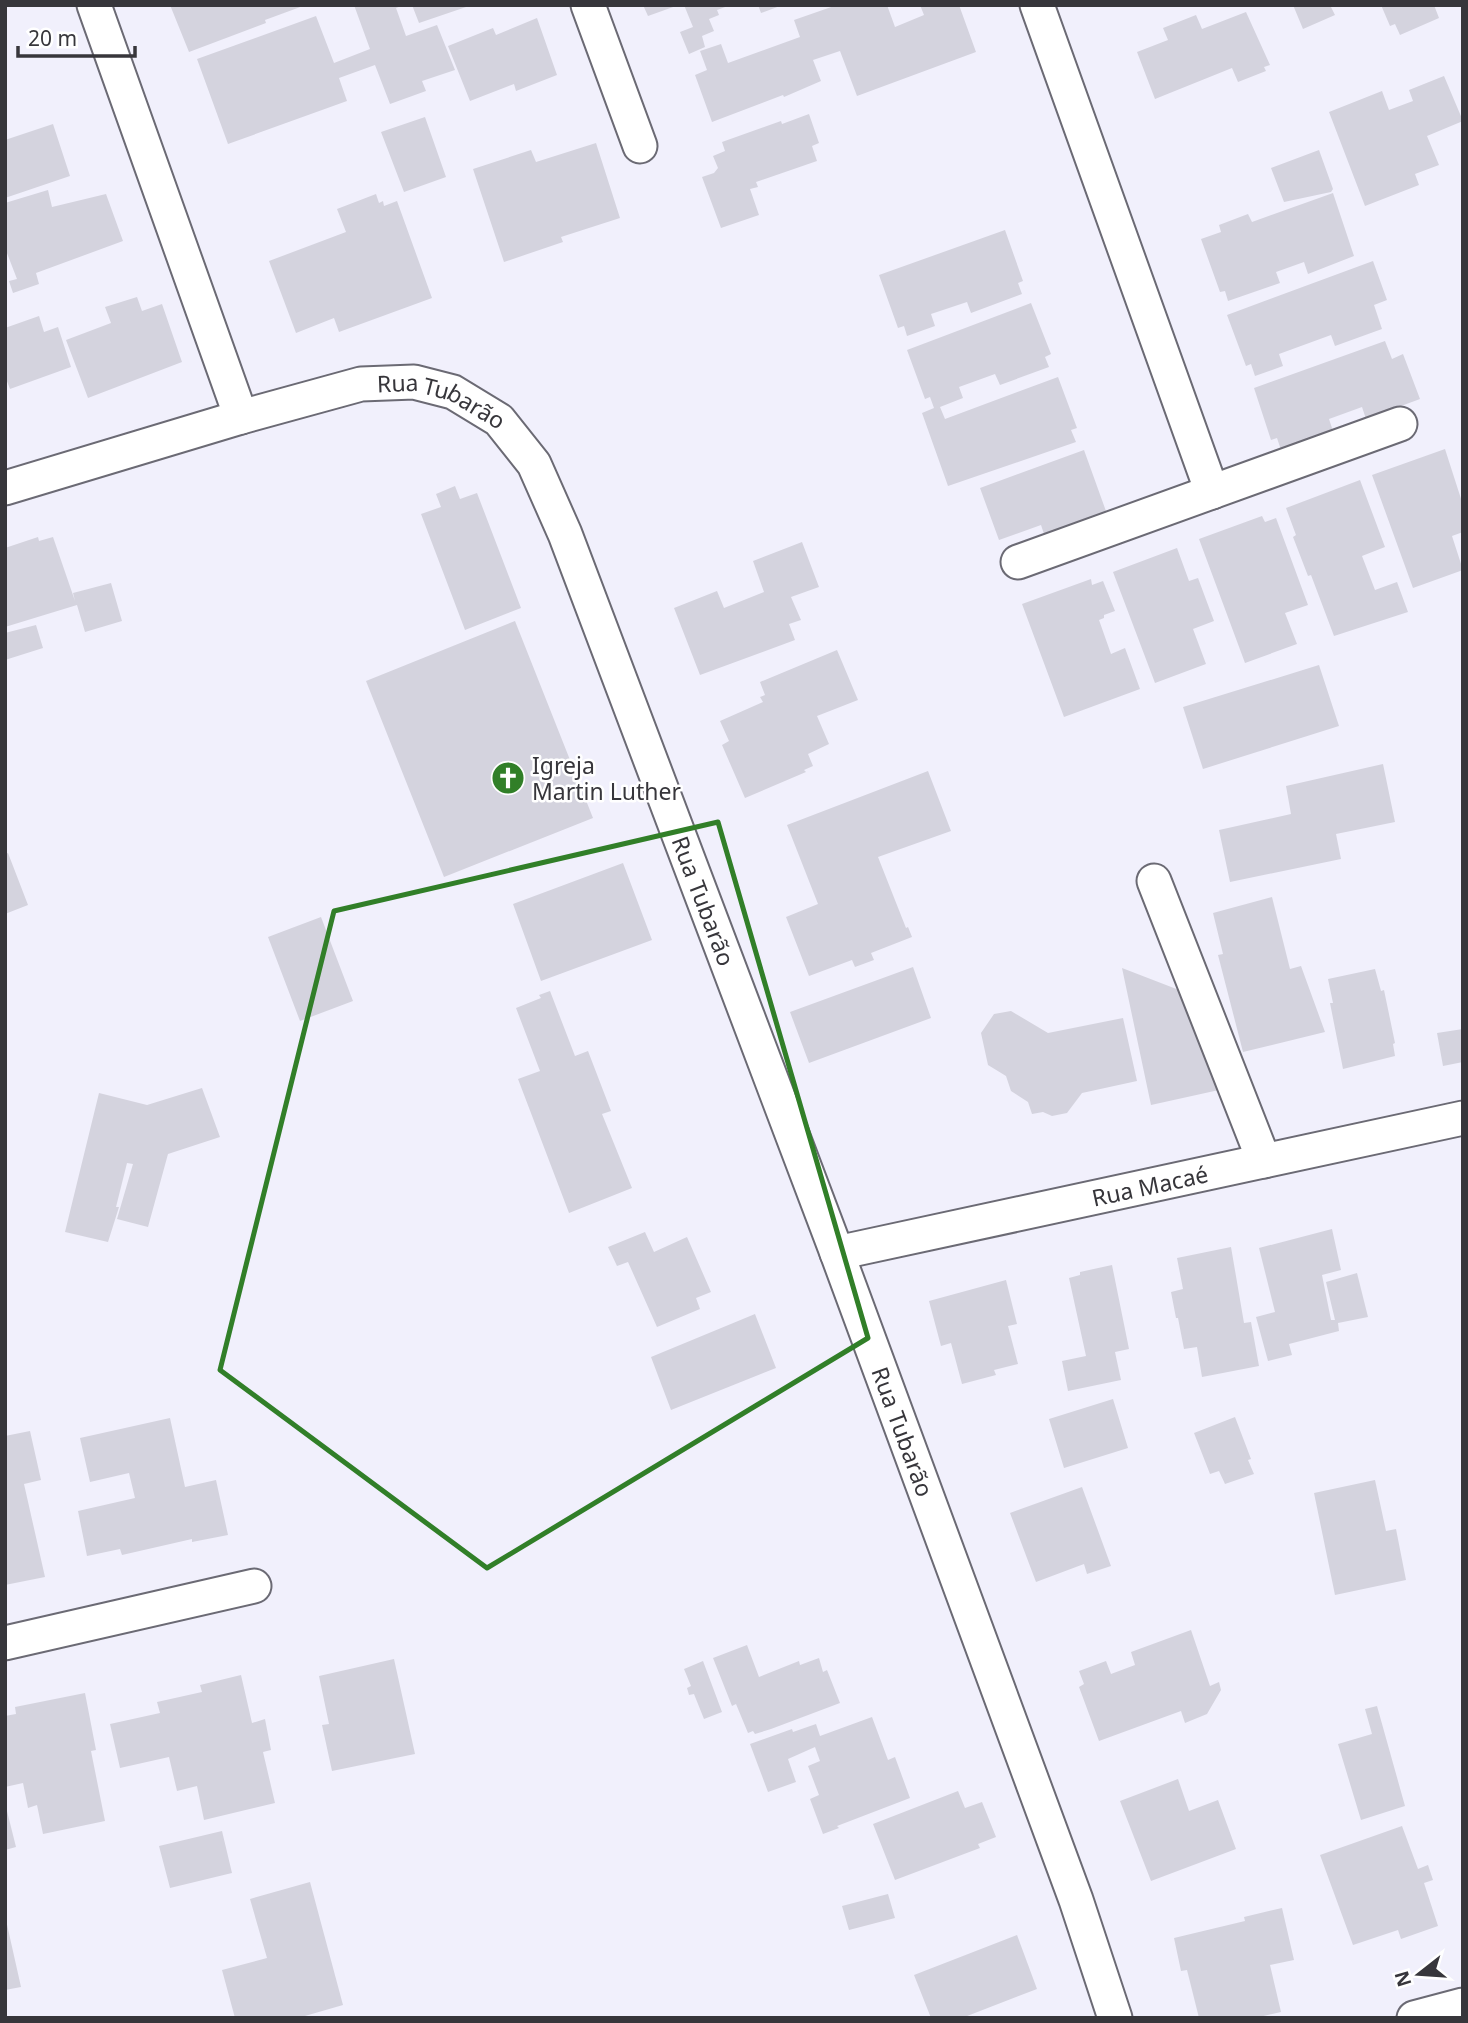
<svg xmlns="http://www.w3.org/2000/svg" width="1468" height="2023" viewBox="0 0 1468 2023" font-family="'Noto Sans',sans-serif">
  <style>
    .building { fill: #d4d3de }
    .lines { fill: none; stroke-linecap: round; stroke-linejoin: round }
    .street-casing { stroke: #6b6a74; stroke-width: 37 }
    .street { stroke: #fff; stroke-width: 33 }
    .marked { fill: none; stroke: #317f28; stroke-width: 5; stroke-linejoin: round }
    .labels { text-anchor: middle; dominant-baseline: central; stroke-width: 5; stroke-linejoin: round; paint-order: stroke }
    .street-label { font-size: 23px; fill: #37363b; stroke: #fff }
    .poi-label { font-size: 23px; fill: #37363b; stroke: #fff; text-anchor: start }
  </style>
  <rect width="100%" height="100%" fill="#f1f0fc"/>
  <path class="building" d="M170,5H303V6L265,20L266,23L189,52Z
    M354,5H404L396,8L406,36L437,25L455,70L422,81L426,91L390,104L375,65L339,78L347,101L228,144L197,59L316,16L334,63L370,49Z
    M412,5H469V6L419,23Z
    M643,5H676V6L648,16Z
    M684,5L728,6L717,10L719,15L709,19L714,31L702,36L705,47L689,54L680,32L693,27Z
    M758,5H780V6L761,13Z
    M837,5H887L895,27L924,15L920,5H959L976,52L857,96L840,51L813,60L821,81L784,97L783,95L712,122L695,75L707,70L700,51L721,44L728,63L800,37L794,20Z
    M1293,5H1330L1335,15L1303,29Z
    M1381,5H1434L1439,18L1400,35L1395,24L1390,26Z
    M1246,12L1270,65L1264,67L1266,71L1238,82L1232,68L1155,99L1137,52L1168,40L1163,28L1196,15L1202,29Z
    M537,18L557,75L516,91L514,84L470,101L448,46L493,28L496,35Z
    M1444,76L1463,121L1427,136L1439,165L1415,174L1419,185L1365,206L1329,112L1382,91L1389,110L1413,101L1409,90Z
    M809,114L819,143L812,146L817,161L756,182L758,187L750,189L759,215L721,228L702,177L714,173L718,168L713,156L725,151L722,142L781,121L782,124Z
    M425,117L446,177L404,192L381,132Z
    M53,124L70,176L5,198V140Z
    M596,143L620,218L561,237L563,242L504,262L473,169L531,150L536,162Z
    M1319,150L1333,189L1331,192L1284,202L1271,168Z
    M48,190L52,207L106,194L123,241L36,273L39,284L13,293L9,281L17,279L5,248V203Z
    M1333,193L1354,256L1308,274L1304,262L1276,272L1280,283L1228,301L1225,291L1220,292L1201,239L1221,232L1219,225L1248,214L1252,222Z
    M376,194L379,203L383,201L384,206L397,201L432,298L339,332L334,318L296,333L269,261L346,232L337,209Z
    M1005,230L1023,281L1018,283L1022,294L971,313L967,302L931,314L935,326L907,336L904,326L898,328L879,275Z
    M1373,261L1387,300L1374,305L1382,329L1335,346L1331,335L1279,354L1283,366L1255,376L1251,364L1246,366L1227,315Z
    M137,297L142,311L162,304L182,362L88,398L66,340L111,323L105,307Z
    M1031,303L1051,354L1045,357L1049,367L1000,385L995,374L959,387L963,398L940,407L945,419L1058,377L1077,428L1071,430L1076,442L948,486L922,413L934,408L930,397L925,399L907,350Z
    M39,316L44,332L58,327L71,367L10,389L5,376V328Z
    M1385,341L1392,359L1403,354L1420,399L1366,419L1362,407L1329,419L1333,431L1281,450L1277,438L1271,440L1254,388Z
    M1445,449L1463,505V532L1452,536L1463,570L1413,588L1372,475Z
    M1084,450L1107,514L1045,537L1041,525L999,540L980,488Z
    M1360,480L1385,547L1362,556L1375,590L1397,582L1408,612L1334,636L1311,575L1308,576L1293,537L1296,535L1286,508Z
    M455,486L460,499L477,493L521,608L465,630L421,514L441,507L436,494Z
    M1262,516L1265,522L1276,518L1308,605L1285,613L1297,644L1245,663L1199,539Z
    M38,537L39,541L53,537L75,601L73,593L111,583L122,621L85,632L77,605L5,627V548Z
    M802,542L819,587L791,597L801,620L789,624L795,640L700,675L674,608L717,591L724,608L764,592L753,561Z
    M1177,548L1189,581L1198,578L1214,621L1193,629L1206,664L1155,683L1113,572Z
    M1091,579L1092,585L1103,581L1115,611L1104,615V618L1099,620L1111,654L1125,648L1140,689L1064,717L1022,604Z
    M515,621L593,818L444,877L366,681Z
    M36,625L43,648L5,660V633Z
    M837,650L858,700L817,716L829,744L808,754L813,766L804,770L806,772L745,798L722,745L729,741L720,721L763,702L760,697L765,695L760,682Z
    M1319,665L1339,726L1203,769L1183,707Z
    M1383,764L1395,822L1336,834L1341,859L1230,882L1219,830L1291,814L1286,786Z
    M928,771L951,831L878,857L906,928L908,927L912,937L871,953L874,960L855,967L852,960L809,976L786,917L818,904L787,825Z
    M8,853L28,905L5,914V854Z
    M623,863L652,940L541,981L513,904Z
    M1272,897L1290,969L1301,966L1325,1032L1243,1052L1218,955L1223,954L1213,913Z
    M321,917L353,1001L300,1021L268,937Z
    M913,967L931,1018L809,1063L790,1012Z
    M1122,968L1179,990L1180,994L1186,993L1219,1090L1151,1105Z
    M1375,969L1381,991L1384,990L1395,1043L1393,1044L1395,1056L1343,1069L1330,1003H1333L1328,979Z
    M550,991L575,1056L588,1051L611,1111L602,1114L632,1188L569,1213L518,1079L540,1071L516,1008L541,998L539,995Z
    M1011,1011L1048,1033L1123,1018L1137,1081L1082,1093L1067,1113L1052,1116L1043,1112L1032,1114L1028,1102L1011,1091L1006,1076L988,1065L981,1033L994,1014Z
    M1463,1029V1062L1443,1066L1437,1033Z
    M202,1088L220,1137L168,1154L148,1227L117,1219L133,1164L127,1163L116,1207H119L108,1242L65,1232L99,1093L147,1105Z
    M1332,1229L1341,1270L1322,1275L1331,1320H1335L1326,1282L1357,1273L1368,1317L1338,1323L1339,1331L1289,1344L1292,1355L1268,1361L1256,1317L1275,1312L1259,1248Z
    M645,1232L654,1252L687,1237L711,1292L696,1298L700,1309L657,1327L628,1262L617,1266L608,1247Z
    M1231,1247L1244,1323L1251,1322L1259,1366L1202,1377L1197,1347L1184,1349L1178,1318H1176L1171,1292L1183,1289L1177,1258Z
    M1112,1265L1129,1349L1115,1352L1121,1380L1068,1391L1062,1361L1086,1356L1069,1278L1080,1275V1272Z
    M1006,1280L1017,1324L1008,1326L1018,1364L994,1370L996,1375L962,1384L951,1343L941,1346L929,1301Z
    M755,1314L776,1368L671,1410L651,1357Z
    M1113,1399L1128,1448L1064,1468L1049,1419Z
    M1235,1417L1251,1459L1248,1460L1254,1474L1225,1484L1219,1471L1210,1474L1194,1433Z
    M170,1418L185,1487L216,1480L228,1535L192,1542V1539L122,1555L120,1549L87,1556L78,1511L135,1498L129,1473L90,1482L80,1438Z
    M30,1431L41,1480L24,1484L45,1577L5,1585V1436Z
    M1375,1480L1386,1531L1396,1529L1406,1580L1335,1595L1314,1493Z
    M1082,1487L1111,1566L1087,1574L1084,1564L1036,1582L1010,1513Z
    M1191,1630L1210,1686L1219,1682L1221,1690L1207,1714L1185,1723L1181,1711L1099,1741L1079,1687L1084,1684L1079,1671L1106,1661L1111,1674L1135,1665L1131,1652Z
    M747,1645L759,1677L799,1661L800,1665L819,1658L823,1672L827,1670L840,1703L771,1729L755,1734L753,1731L748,1733L736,1704L732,1706L713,1658Z
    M394,1659L415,1754L332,1771L322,1725L329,1724L319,1676Z
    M703,1661L722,1712L704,1719L694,1694L689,1695L687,1688L691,1686L684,1669Z
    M241,1675L252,1723L265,1719L271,1750L263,1752L275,1803L204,1820L197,1786L177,1791L169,1757L120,1768L110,1724L160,1713L157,1702L202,1692L200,1685Z
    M85,1693L96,1750L91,1751L105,1821L43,1834L37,1805L28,1808L23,1783L5,1787V1716L16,1714L15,1707Z
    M1377,1706L1405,1806L1361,1820L1338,1744L1372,1734L1365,1709Z
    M872,1717L888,1760L895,1757L910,1798L837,1826L839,1828L823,1834L810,1799L819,1795L808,1766L820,1761L815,1747L788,1759L796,1782L768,1792L750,1744L792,1729L793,1732L816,1724L820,1736Z
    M1178,1779L1189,1811L1218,1800L1236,1849L1151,1881L1120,1801Z
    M958,1791L965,1808L982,1802L996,1837L978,1844L980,1848L895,1880L873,1824Z
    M5,1803L16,1847L5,1850Z
    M1402,1826L1418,1869L1428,1865L1433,1880L1424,1883L1438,1926L1401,1939L1398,1930L1353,1945L1320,1855Z
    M222,1831L232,1873L170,1888L159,1846Z
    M310,1882L343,2005L298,2018H235L222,1970L267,1958L250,1899Z
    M888,1894L895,1918L849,1930L842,1906Z
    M1282,1908L1294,1960L1270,1965L1281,2012L1255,2018H1199L1187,1970L1181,1971L1174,1938L1245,1921L1244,1917Z
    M6,1920L21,1987L5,1990V1921Z
    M1017,1935L1037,1989L962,2018H931L914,1975Z"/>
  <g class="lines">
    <defs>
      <g id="street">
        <path id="s1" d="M94,5L241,417L361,384L414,382L453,392L499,420L534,464L565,534L837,1253L1076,1900L1115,2018"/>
        <path d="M588,5L640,146"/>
        <path d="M1037,5L1212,492"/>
        <path d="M5,488L241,417"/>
        <path d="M1018,562L1400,424"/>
        <path d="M1154,881L1264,1161"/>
        <path id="s2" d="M837,1253L1463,1118"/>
        <path d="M5,1643L254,1586"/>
        <path d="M1414,2018L1463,2005"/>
      </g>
    </defs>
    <use href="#street" class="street-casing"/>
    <use href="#street" class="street"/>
  </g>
  <path class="marked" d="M718,822L868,1338L487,1568L220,1370L334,911Z"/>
  <defs>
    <symbol id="church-disc" viewBox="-11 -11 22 22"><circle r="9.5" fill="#317f28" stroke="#fff"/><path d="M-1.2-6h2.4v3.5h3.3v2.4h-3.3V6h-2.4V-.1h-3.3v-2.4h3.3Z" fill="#fff"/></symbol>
  </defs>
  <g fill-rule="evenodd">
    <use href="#church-disc" x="489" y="759" width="38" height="38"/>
  </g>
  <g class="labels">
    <g class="street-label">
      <text stroke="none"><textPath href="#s1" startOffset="646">Rua Tubarão</textPath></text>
      <text stroke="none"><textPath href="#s1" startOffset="1234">Rua Tubarão</textPath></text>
      <text stroke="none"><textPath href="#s2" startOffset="320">Rua Macaé</textPath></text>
      <text stroke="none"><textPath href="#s1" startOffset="1801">Rua Tubarão</textPath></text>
    </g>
    <g class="poi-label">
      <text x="532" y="765">Igreja<tspan x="532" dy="26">Martin Luther</tspan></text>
    </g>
  </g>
  <rect width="1468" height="2023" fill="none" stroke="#37363b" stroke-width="14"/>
  <g transform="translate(1419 1974) rotate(253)" stroke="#ffffff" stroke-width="5" paint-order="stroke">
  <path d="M0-5L12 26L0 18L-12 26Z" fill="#37363b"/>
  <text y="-10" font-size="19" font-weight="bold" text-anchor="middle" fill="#37363b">N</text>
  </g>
  <path d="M18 46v10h117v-10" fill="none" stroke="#37363b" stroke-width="3.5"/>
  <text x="28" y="46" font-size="21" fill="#37363b" stroke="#ffffff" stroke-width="5" paint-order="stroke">20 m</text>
</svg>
